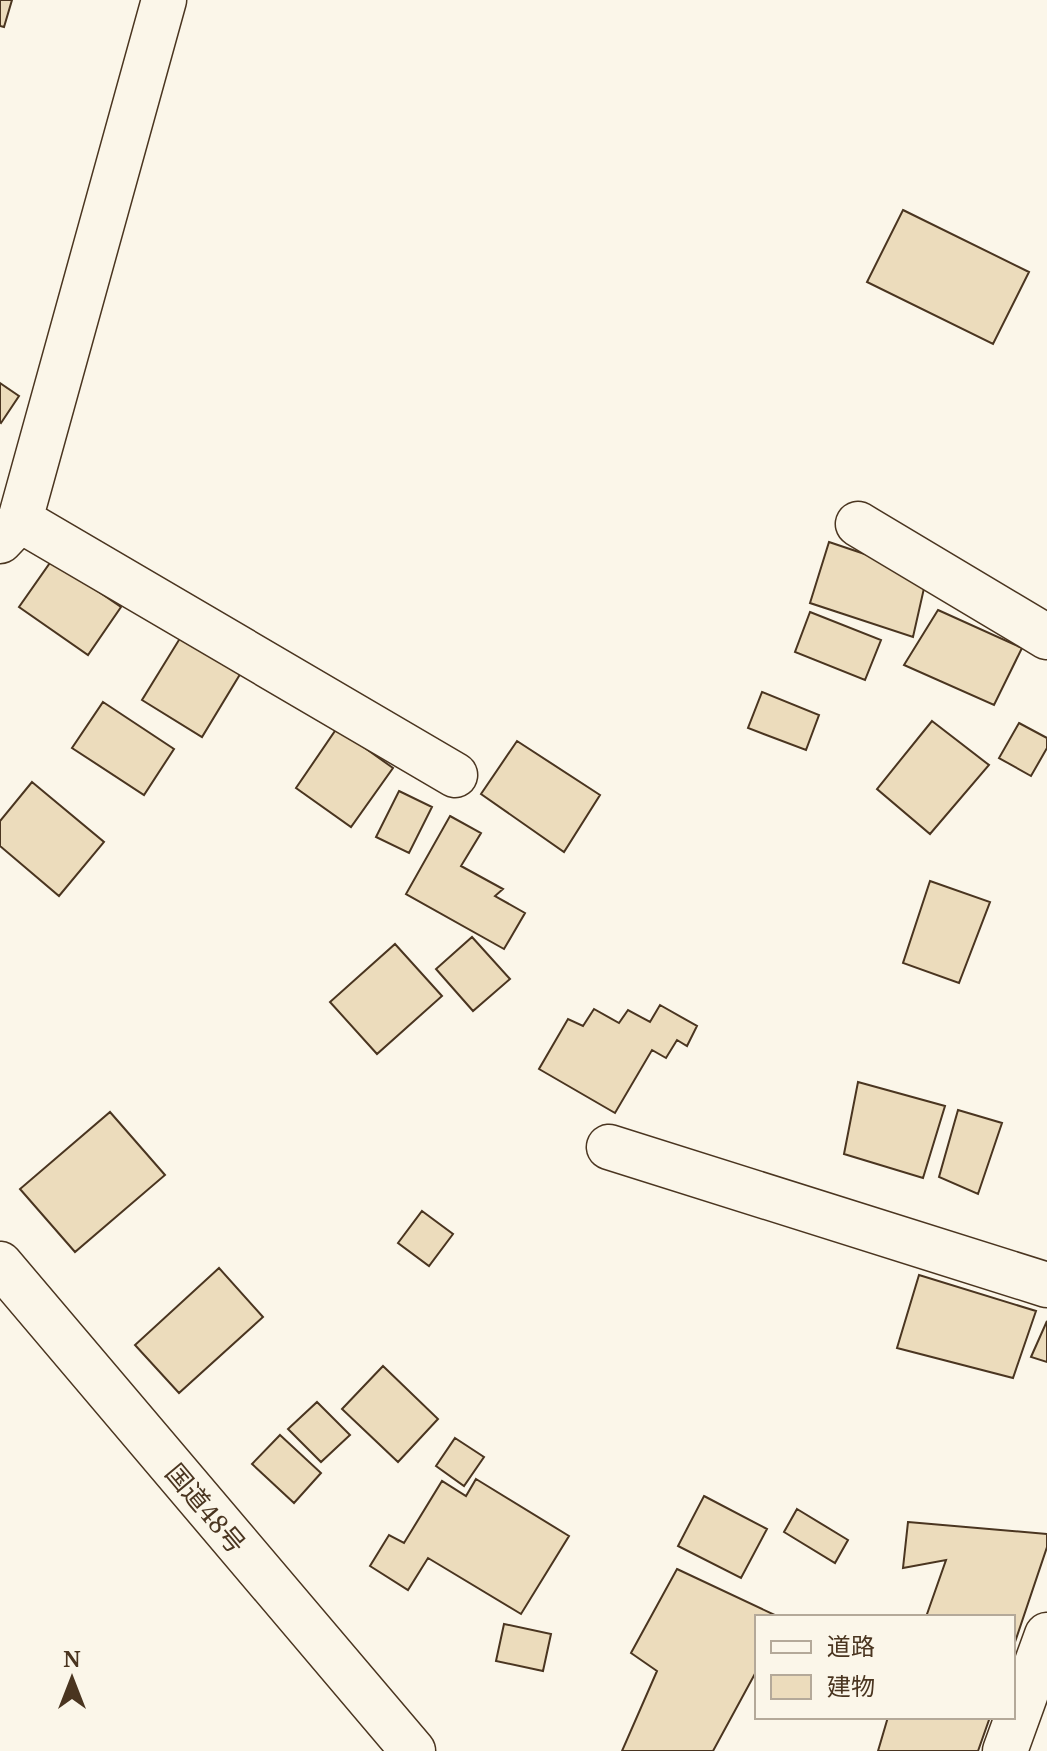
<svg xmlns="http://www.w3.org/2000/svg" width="1047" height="1751" viewBox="0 0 1047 1751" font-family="'Noto Serif','Noto Sans JP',serif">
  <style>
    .building { fill: #ecdcbc; stroke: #4a3520; stroke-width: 2 }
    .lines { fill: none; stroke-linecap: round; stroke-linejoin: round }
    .minor-casing { stroke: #4a3520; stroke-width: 47 }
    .highway-casing { stroke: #4a3520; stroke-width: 47 }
    .minor { stroke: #fbf6e9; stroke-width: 44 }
    .highway { stroke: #fbf6e9; stroke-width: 44 }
    .labels { text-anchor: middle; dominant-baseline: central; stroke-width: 6; stroke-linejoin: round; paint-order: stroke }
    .street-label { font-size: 26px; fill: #4a3520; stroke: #fbf6e9 }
  </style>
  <rect width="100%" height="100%" fill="#fbf6e9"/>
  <path class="building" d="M0,0H12L4,27L0,26Z
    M903,210L1029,272L993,344L867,282Z
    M0,383L19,396L1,423L0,422Z
    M829,542L927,575L913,637L810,603Z
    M52,560L121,607L88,655L19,607Z
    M938,610L1022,648L994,705L904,665Z
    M810,612L881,640L865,680L795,652Z
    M182,635L242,671L202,737L142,700Z
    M762,692L819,715L806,750L748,728Z
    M103,702L174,749L144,795L72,748Z
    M932,721L989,765L930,834L877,789Z
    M1019,723L1047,738V748L1031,776L999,758Z
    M337,728L393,768L351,827L296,788Z
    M517,741L600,795L564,852L481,794Z
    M32,782L104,842L59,896L0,846V821Z
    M399,791L432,807L409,853L376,837Z
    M450,816L481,833L461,866L503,889L495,896L525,913L504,949L406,894Z
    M930,881L990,902L959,983L903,963Z
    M472,937L510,979L473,1011L436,969Z
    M395,944L442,996L377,1054L330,1002Z
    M660,1005L697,1026L687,1046L677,1040L666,1058L652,1050L615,1113L539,1069L568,1019L583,1026L594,1009L619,1023L628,1010L650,1022Z
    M858,1082L945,1106L923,1178L844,1154Z
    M958,1110L1002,1123L978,1194L939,1177Z
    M110,1112L165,1175L75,1252L20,1189Z
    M422,1211L453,1234L429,1266L398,1243Z
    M219,1268L263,1317L179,1393L135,1345Z
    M919,1275L1036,1311L1013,1378L897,1348Z
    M1047,1321V1362L1031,1357Z
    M383,1366L438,1419L398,1462L342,1409Z
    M317,1402L350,1435L321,1462L288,1429Z
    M280,1435L321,1473L294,1503L252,1464Z
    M455,1438L484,1457L464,1486L436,1466Z
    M476,1479L569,1536L521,1614L428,1558L408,1590L370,1566L389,1535L404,1543L442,1481L466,1496Z
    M704,1496L767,1529L741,1578L678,1546Z
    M797,1509L848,1540L835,1563L784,1532Z
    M908,1522L1047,1534V1547L1013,1648V1617H926L946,1560L903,1568Z
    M677,1569L779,1617H757V1670L713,1751H622L657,1671L631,1653Z
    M504,1624L551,1634L543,1671L496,1661Z
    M888,1717H990L978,1751H878Z"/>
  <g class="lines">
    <defs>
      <path id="minor" d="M20,520L455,775
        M858,524L1047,637
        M0,541L20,520L164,0
        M609,1147L1047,1285
        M1005,1751L1047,1635"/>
      <path id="highway" d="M0,1264L413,1751"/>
    </defs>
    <use href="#minor" class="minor-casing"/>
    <use href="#highway" class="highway-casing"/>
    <use href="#minor" class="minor"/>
    <use href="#highway" class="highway"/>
  </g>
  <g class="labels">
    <g class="street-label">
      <text transform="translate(206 1508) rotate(50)">国道48号</text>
    </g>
  </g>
  <rect x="755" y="1615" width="260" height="104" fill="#fbf6e9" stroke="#b4a999" stroke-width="2"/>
  <rect x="771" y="1641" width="40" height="12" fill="#fbf6e9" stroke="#b4a999" stroke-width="2"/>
  <text x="827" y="1655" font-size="24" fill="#4a3520">道路</text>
  <rect x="771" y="1675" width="40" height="24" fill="#ecdcbc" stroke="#b4a999" stroke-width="2"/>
  <text x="827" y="1695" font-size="24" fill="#4a3520">建物</text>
  <g transform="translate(72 1679)" stroke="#fbf6e9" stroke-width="6" paint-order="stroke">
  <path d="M0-6L14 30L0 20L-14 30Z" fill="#4a3520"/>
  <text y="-12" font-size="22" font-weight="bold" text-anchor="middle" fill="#4a3520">N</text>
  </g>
</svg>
